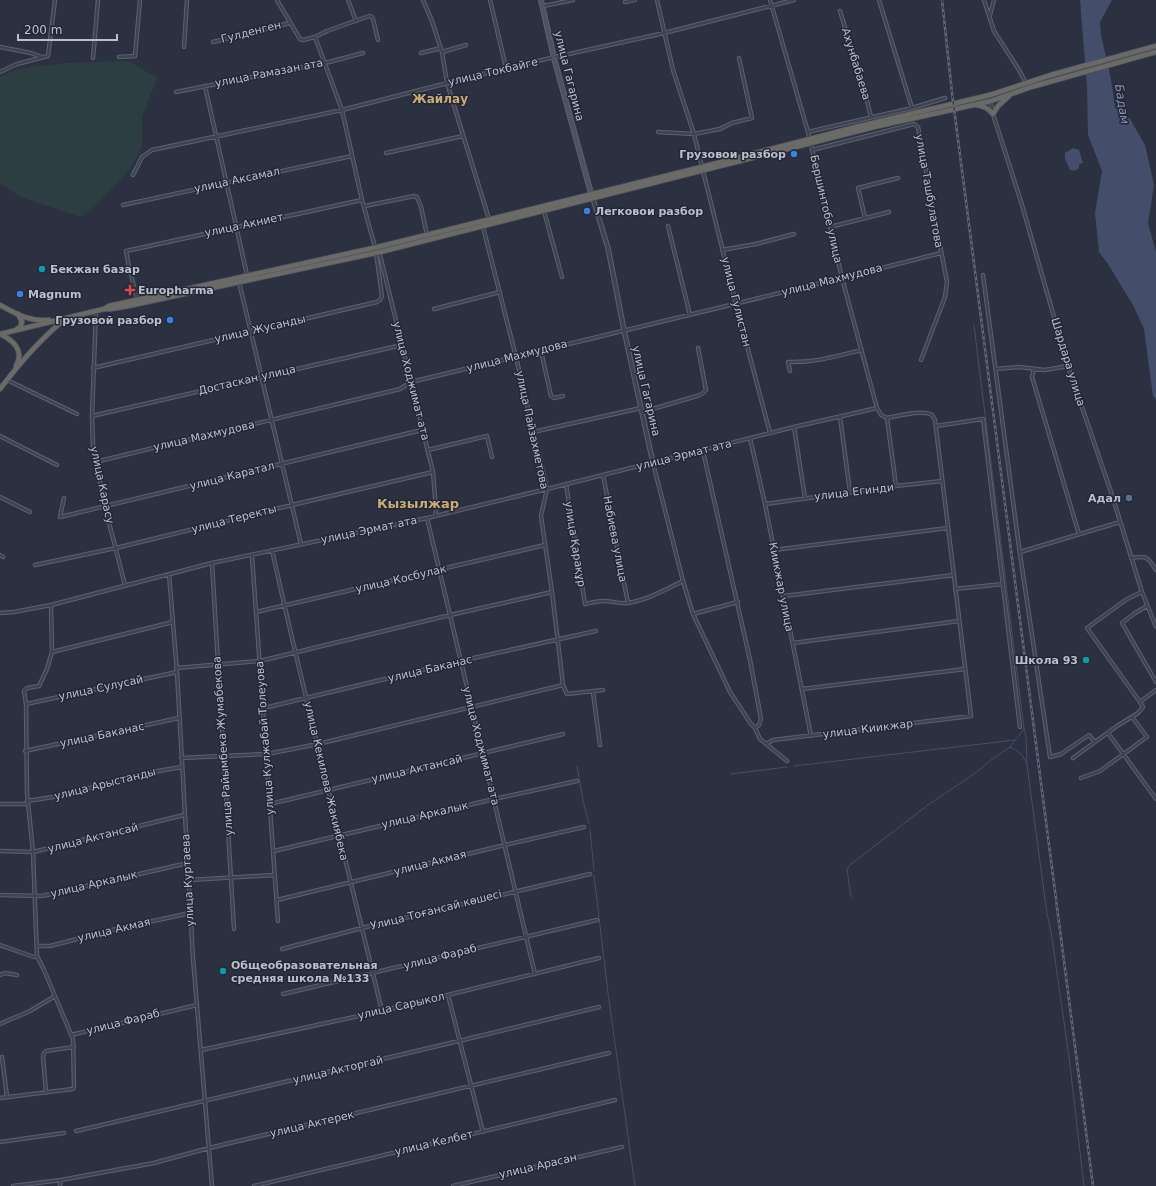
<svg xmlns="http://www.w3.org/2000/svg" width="1156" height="1186" viewBox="0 0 1156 1186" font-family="'DejaVu Sans',sans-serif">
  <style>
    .green { fill: #2d3e43 }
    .water { fill: #444e6a }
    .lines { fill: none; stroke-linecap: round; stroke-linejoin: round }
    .stream { stroke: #444e6a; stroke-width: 1 }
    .minor-casing { stroke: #5d616f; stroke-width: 4.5 }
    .tertiary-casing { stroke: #5d616f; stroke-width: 5.5 }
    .secondary-casing { stroke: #5d616f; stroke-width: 6 }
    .trunk-casing { stroke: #494e5c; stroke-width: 6 }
    .minor { stroke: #3f4351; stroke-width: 2.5 }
    .tertiary { stroke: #3f4351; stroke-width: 3.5 }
    .secondary { stroke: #4d5264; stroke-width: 4 }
    .trunk { stroke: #6a6a66; stroke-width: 4.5 }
    .rail-casing { stroke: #616778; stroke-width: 2.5 }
    .rail { stroke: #232837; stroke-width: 1; stroke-dasharray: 3; stroke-linecap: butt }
    .shop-dot { fill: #3f7fe0; stroke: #232837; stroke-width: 1.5 }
    .culture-dot { fill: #0f9aa8; stroke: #232837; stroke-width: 1.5 }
    .health-dot { fill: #e0444e; stroke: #232837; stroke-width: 1.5 }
    .service-dot { fill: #5c6f8a; stroke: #232837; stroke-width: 1.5 }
    .labels { text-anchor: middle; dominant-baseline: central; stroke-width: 3; stroke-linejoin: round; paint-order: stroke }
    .street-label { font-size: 11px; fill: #bcbfcb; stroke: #232837 }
    .poi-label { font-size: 11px; font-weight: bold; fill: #bcbfcb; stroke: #232837; text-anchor: start }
    .neighbourhood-label { font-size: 12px; font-weight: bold; fill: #ccaa76; stroke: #232837 }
    .water-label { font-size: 12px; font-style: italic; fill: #8691af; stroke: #232837 }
    .quarter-label { font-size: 13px; font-weight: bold; fill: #ccaa76; stroke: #232837 }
  </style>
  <rect width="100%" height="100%" fill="#2b3141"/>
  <path class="green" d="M128,61L157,78L142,117V147L130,169L102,199L81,217L21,197L0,183V77L17,69L64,63Z"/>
  <path class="water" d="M1080,0H1112L1100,22L1101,35L1111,79L1115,107L1130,119L1145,145L1154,185L1148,223L1156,252V400L1153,396L1144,329L1134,307L1108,264L1099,252L1095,213L1102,171L1088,135L1087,86Z
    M1073,148L1079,150L1083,163L1079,164V168L1075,171L1070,170L1065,159V153Z"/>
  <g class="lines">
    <path class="stream" d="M1024,729L1026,737L1027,765L1047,914L1051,931L1069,1057L1084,1186
      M1010,747C1019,751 1023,755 1027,764
      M577,766L583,801L589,824
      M794,766L1015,740
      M731,774L787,767
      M590,829L594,871
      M594,875L608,993L635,1186
      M851,897L847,869L851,864L928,805L974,774L991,760L1010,747L1024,729L974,325"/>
    <defs>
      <path id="minor" d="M277,0L300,39L303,40L315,37L327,31L369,16L372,17L373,19L378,40
        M348,0L356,21
        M423,0L432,21L442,52L447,83L489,219
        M490,0L506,68
        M657,0L673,70L694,134L702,167
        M770,0L808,132L842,278L877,408L881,415L887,418L896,486
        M879,0L912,108
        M984,0L994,31L1019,70L1026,83
        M625,2L635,0
        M543,6L573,0
        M840,11L864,89L871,117
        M990,15L994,0
        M315,37L342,110L362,200L375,247
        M213,42L290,23
        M0,47L31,53L42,57
        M184,47L187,0
        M442,52L466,45
        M421,53L441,48
        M119,57L135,56L140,0
        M93,58L98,0
        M0,72L17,64L48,56L55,0
        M205,86L247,275
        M176,92L329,62L363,53
        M991,102L993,114L1022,205L1068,366L1112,495L1142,592L1156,627
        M658,132L694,134L720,129L732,123L752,118L739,58
        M808,132L912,108L945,98
        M812,150L914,124L918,127L947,282L945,297L921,360
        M386,153L463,136
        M703,171L736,304L770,433
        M133,175L142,157L152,150L342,110L506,68L664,33L794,0
        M123,205L352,156
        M365,206L414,196L417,197L421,207L427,235
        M544,211L562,277
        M865,218L858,188L898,178
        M668,226L690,315
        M483,227L516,357L547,489L541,516L552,592L563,685L567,694L603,690
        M830,227L889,212
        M722,250L756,244L794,234
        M379,251L433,472L436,510L435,516
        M983,275L1019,547L1050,757L1061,754L1089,735L1095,742
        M239,282L301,544
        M137,299L128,262L126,251L362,200
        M434,309L500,292
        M96,311L92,416L93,447L105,507L125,585
        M541,351L551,396L554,398L563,396
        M93,368L377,302L380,300L382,296L376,252
        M996,369L1019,367L1045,370L1068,366
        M1034,369L1032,377L1079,534
        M790,371L788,362C814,363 837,356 862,350
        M7,380L77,414
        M642,412L697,396L702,394L706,390L698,348
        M92,416L402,345
        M840,417L850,492
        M936,426L983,419L1020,727
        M794,427L805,498
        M533,432L641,408
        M0,436L57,465
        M750,438L765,504L811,736
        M428,450L487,436L492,457
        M703,451L750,660L761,719L759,725L755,728
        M95,462L400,389L411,382L842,278L941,253
        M653,463L683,581L693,614L730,692L751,724L755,728L760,739L787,761
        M603,475L628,603
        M566,484L585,604C591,603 597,601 603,601C612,601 619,604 628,603C645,601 667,589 683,581
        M0,497L30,512
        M64,498L60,517L422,430
        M765,504L896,486L942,481
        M427,518L535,974
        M272,550C306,704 345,857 382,1011
        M774,550L948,528
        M1020,552L1120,522
        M0,555L3,557
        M252,556L278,921
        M1131,558C1146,555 1148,557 1156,570
        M212,563L234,929
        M35,565L116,548L292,505L433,472
        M169,574L177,672L193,958L212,1186
        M955,589L1003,584
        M1142,592L1127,599L1087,628L1140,702L1156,690
        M784,596L954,575
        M1147,606L1135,613L1122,623L1156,682
        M256,612L545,545
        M0,613L14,612L51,605L212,563L427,518L547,489L794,427L877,408
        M693,614L738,602
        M793,643L959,621
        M52,652L173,622
        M176,668L260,661L450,615L552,592
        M802,689L965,669
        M593,692L600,745
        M26,704L177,672
        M264,708L460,661L596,631
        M1108,733L1156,799
        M766,744L773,740L971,716L935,420C935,420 932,415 932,415C924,409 896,416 887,418
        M25,751L179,718
        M181,758L267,754L318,744L563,685
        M1073,758L1117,726L1138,713L1143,707L1140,702
        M1081,778L1100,771L1147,737L1132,717
        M27,801L53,797L158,771L182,767
        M0,804H28
        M270,804L563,734
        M0,851L33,852L184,815
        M274,851L494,799L577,781
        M189,880L275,875
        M0,895L42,896L188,863
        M277,900L505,845L584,827
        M0,945L34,957L37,956
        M38,946H50L112,930L190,913
        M282,949L362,928L590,874
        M0,975L5,973L17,975
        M283,994L597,920
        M448,995L483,1132
        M0,1024L30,1011L55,996
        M71,1035L197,1005
        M201,1050L382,1011L599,958
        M2,1057L7,1097
        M46,1092L43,1057L44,1053L46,1051L74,1047
        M0,1098L73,1089L74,1086L73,1039L44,970L37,956L33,852L27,793L26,704L24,691L27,688L39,686L47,669L52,652L51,605
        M76,1131L459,1041L599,1007
        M0,1142L64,1133
        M13,1186L61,1180L154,1163L209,1148L609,1053
        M60,1186L61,1180
        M254,1186L615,1100
        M453,1186L622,1147"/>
      <path id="tertiary" d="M593,199L608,248L624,330L653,463"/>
      <path id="secondary" d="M541,0L554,58L592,197"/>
      <path id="trunk" d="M976,105C984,106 988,108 993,114L998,106L1009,96
        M0,305C16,314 30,322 49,320
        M104,309H110L128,306L380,252L874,127L991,101L1031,87L1156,52
        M17,329L20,327L22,322L18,314
        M0,334L104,309L109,306L378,247L702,167L856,127L990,95L1051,75L1156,46
        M0,334C13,340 25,351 16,366
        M0,389C19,364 39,340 64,320"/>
    </defs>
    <use href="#minor" class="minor-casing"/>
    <use href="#tertiary" class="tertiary-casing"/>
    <use href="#secondary" class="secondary-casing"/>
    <use href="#trunk" class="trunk-casing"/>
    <use href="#minor" class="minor"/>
    <use href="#tertiary" class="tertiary"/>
    <use href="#secondary" class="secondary"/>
    <use href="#trunk" class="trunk"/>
    <defs>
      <path id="rail" d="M942,0L952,93L1093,1186"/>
    </defs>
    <use href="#rail" class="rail-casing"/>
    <use href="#rail" class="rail"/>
  </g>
  <g class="shop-dot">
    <circle cx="794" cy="154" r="4"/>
    <circle cx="587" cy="211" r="4"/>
    <circle cx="20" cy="294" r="4"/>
    <circle cx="170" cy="320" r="4"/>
  </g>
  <g class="culture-dot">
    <circle cx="42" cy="269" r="4"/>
    <circle cx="1086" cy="660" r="4"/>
    <circle cx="223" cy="971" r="4"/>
  </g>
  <path class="health-dot" d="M128 284h4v4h4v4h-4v4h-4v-4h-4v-4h4z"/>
  <circle class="service-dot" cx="1129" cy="498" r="4"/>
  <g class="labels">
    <g class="street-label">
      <text transform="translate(251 32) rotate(-14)">Гулденген</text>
      <text transform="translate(856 64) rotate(73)">Ахунбабаева</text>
      <text transform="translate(493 72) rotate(-13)">улица Токбайге</text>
      <text transform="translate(269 73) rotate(-11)">улица Рамазан ата</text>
      <text transform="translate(569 76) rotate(76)">улица Гагарина</text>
      <text transform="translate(237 180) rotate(-12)">улица Аксамал</text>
      <text transform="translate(929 191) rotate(80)">улица Ташбулатова</text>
      <text transform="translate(826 209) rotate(77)">Бершинтобе улица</text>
      <text transform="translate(244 225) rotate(-12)">улица Акниет</text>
      <text transform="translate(832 280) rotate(-14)">улица Махмудова</text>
      <text transform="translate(736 302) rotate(76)">улица Гулистан</text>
      <text transform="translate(260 329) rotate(-13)">улица Жусанды</text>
      <text transform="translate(517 356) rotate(-14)">улица Махмудова</text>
      <text transform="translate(1068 362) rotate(73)">Шардара улица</text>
      <text transform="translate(247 380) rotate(-13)">Достаскан улица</text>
      <text transform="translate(411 381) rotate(76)">улица Ходжимат ата</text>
      <text transform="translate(646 391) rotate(77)">улица Гагарина</text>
      <text transform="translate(532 430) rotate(78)">улица Пайзахметова</text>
      <text transform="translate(204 436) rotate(-13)">улица Махмудова</text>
      <text transform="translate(684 455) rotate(-14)">улица Эрмат ата</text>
      <text transform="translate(232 476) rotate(-14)">улица Каратал</text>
      <text transform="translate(102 485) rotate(78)">улица Карасу</text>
      <text transform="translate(854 492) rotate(-7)">улица Егинди</text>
      <text transform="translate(234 519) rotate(-14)">улица Теректы</text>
      <text transform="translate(369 530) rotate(-12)">улица Эрмат ата</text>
      <text transform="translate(615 539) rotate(79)">Набиева улица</text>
      <text transform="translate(575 544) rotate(81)">улица Қарақұр</text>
      <text transform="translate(401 579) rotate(-13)">улица Косбулак</text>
      <text transform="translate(781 587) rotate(79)">Киикжар улица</text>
      <text transform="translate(430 669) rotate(-13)">улица Баканас</text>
      <text transform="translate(101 688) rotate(-12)">улица Сулусай</text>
      <text transform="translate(868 729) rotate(-7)">улица Киикжар</text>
      <text transform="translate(102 735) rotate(-12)">улица Баканас</text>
      <text transform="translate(265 738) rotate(-94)">улица Кулжабай Толеуова</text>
      <text transform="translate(223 746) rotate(-94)">улица Райымбека Жумабекова</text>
      <text transform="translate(481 746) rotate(76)">улица Ходжимат ата</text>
      <text transform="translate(417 769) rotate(-13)">улица Актансай</text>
      <text transform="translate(326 781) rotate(77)">улица Кекилова Жакиябека</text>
      <text transform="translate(105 784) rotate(-14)">улица Арыстанды</text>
      <text transform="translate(425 815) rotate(-13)">улица Аркалык</text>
      <text transform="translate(93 838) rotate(-14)">улица Актансай</text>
      <text transform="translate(430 863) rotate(-14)">улица Акмая</text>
      <text transform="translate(188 880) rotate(-93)">улица Куртаева</text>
      <text transform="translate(94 884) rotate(-13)">улица Аркалык</text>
      <text transform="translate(436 910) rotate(-14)">Улица Тоғансай көшесі</text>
      <text transform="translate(114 930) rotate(-13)">улица Акмая</text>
      <text transform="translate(440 957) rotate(-14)">улица Фараб</text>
      <text transform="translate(401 1006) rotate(-13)">улица Сарыкол</text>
      <text transform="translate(123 1022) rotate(-14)">улица Фараб</text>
      <text transform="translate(338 1070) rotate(-13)">улица Акторгай</text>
      <text transform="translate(312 1124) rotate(-13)">улица Актерек</text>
      <text transform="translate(434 1143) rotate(-13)">улица Келбет</text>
      <text transform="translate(538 1166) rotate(-13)">улица Арасан</text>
    </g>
    <g class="poi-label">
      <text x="786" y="154" text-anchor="end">Грузовои разбор</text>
      <text x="595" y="211">Легковои разбор</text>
      <text x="50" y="269">Бекжан базар</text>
      <text x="138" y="290">Europharma</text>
      <text x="28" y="294">Magnum</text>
      <text x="162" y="320" text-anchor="end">Грузовой разбор</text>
      <text x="1121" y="498" text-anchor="end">Адал</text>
      <text x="1078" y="660" text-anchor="end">Школа 93</text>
      <text x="231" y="965">Общеобразовательная<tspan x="231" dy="13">средняя школа №133</tspan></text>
    </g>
    <g class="neighbourhood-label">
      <text x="440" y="99">Жайлау</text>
    </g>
    <g class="water-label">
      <text transform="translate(1122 104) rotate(81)">Бадам</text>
    </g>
    <g class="quarter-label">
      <text x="418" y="503">Кызылжар</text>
    </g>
  </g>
  <path d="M18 34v6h99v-6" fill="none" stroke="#bcbfcb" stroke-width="2"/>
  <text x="24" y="34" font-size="12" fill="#bcbfcb" stroke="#232837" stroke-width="3" paint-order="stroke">200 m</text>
</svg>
